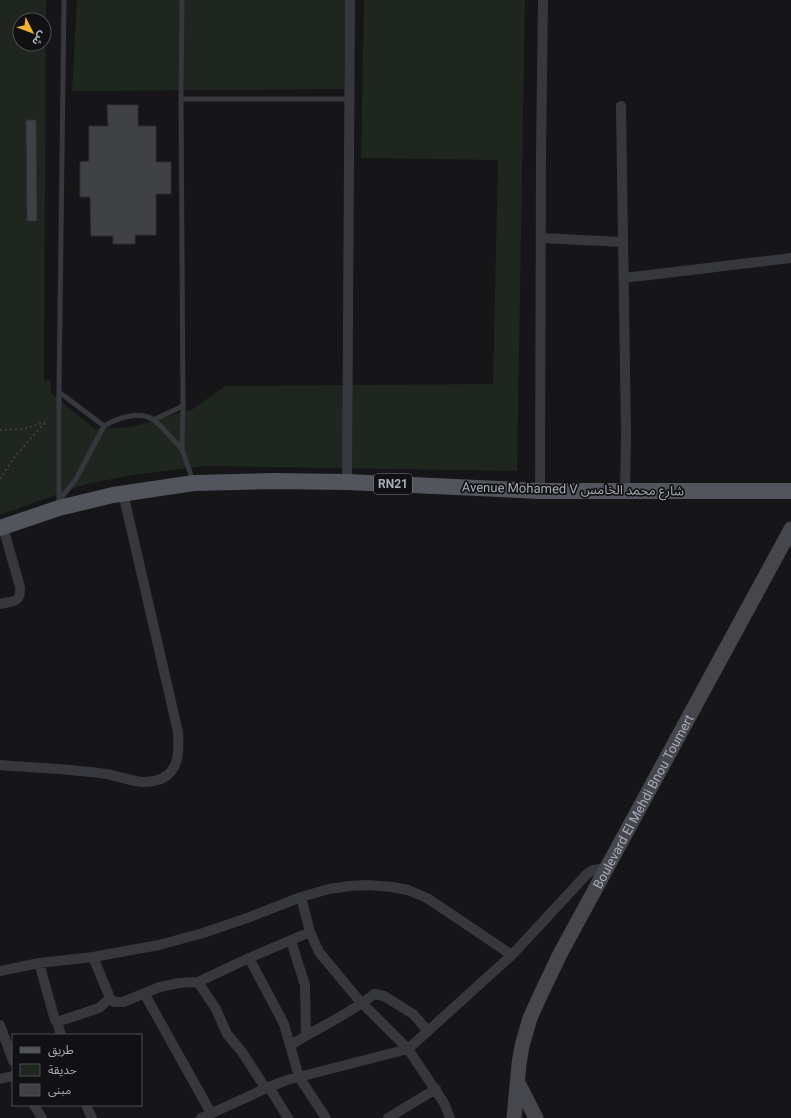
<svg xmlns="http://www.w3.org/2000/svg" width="791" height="1118" viewBox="0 0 791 1118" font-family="Roboto,'Noto Sans Arabic',sans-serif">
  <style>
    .green { fill: #1e261f; fill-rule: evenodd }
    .building { fill: #404145; stroke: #303034 }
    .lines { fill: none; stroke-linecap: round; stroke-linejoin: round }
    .path { stroke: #3d3f44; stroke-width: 2; stroke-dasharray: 2 3; stroke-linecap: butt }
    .lane { stroke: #37383d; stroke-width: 5 }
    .street { stroke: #37383d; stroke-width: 10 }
    .secondary { stroke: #45474d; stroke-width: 15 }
    .primary { stroke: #53555c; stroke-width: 16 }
    .labels { text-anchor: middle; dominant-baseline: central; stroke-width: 3.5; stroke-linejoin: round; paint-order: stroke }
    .shield { fill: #111113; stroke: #7b7e86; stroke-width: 1 }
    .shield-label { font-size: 12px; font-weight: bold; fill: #a8adb8 }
    .street-label { font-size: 13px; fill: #a8adb8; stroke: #111113 }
  </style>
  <rect width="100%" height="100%" fill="#161618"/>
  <path class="green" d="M0,0H46L44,380L51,381V393L95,429L131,427L193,409L225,386L493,384L498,160L361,158L364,0H525L517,471L205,466L133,475L86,484L0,515ZM20,20H44V44H20Z
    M77,0H345L344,89L72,91Z"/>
  <path class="building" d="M107,105H138V126H156V162H171V194H156V235H135V244H113V236H91L90,197H80V162L89,161V126H108Z
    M26,120H36L37,221H27Z"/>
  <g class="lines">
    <path class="path" d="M0,430L24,429L45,422
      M0,479L13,459L31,438L47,421"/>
    <path class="lane" d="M182,0L181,99L183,406L182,449L193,481
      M181,99H349
      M59,392L104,426
      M153,420L183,406
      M58,502L76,479L104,426C118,418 139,410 154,420C163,427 174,441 182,449
      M59,505V392L64,0"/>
    <path class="street" d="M621,106L626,435L625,490
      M541,238L622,242
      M624,278L791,258
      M347,482L350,0
      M540,491L541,155L543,0
      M0,604C13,601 21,603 20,587L3,527
      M0,765C35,768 71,769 106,774C118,776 130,781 142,782C148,782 157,781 163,778C180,769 179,749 178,732L123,493
      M301,897L310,932L319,952L358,999L408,1049L444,1103L450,1118
      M291,941L305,985L306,1035
      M93,957L110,998L114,1002H123L160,987L179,983L198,982L249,958L310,932
      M249,958L284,1024L299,1077L326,1118
      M39,963L55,1020L57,1022L99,1008L110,998
      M0,971L39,963L93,957L159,945L203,933L250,917L301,897L329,889L349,886L367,885L392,887L408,890L427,898L512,955
      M198,982L216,1009L227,1034L242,1052L266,1089
      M144,993L211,1113
      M57,1022L61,1035
      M0,1025L13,1061
      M291,1045C318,1027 349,1015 374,994L384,996L413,1014L428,1031
      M0,1079L13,1076
      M269,1087L288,1118
      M34,1105L42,1118
      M86,1105L92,1118
      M201,1118L269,1087L287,1080L408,1049L512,955L587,874L593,870L607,868
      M388,1118L436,1089"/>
    <g class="secondary">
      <path d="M518,1083L536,1118"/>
      <path id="s1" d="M514,1118L519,1064L522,1046L530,1018L540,996L560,954L791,529"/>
    </g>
    <path class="primary" d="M0,528L59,508L113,495L194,483L272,481L347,482L540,491H791"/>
  </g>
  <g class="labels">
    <rect class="shield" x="374" y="474" width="38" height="20" rx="3"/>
    <g class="shield-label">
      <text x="393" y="484">RN21</text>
    </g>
    <g class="street-label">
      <text transform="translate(573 489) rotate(1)">Avenue Mohamed V شارع محمد الخامس</text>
      <text stroke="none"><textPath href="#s1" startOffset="346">Boulevard El Mehdi Bnou Toumert</textPath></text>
    </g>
  </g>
  <rect x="12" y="1034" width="130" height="72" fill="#111113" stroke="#4d4f55"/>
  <rect x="20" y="1047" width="20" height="6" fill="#53555c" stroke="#4d4f55"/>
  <text x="48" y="1054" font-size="12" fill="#a8adb8">طريق</text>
  <rect x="20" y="1064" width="20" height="12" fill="#1e261f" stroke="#4d4f55"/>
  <text x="48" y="1074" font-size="12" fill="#a8adb8">حديقة</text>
  <rect x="20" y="1084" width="20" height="12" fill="#404145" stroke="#4d4f55"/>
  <text x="48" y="1094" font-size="12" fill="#a8adb8">مبنى</text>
  <g transform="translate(32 32) rotate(132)"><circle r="19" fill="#111113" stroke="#4d4f55"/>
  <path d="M0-3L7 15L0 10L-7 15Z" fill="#f2b134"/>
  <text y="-6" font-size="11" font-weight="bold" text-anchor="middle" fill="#a8adb8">ش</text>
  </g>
</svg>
